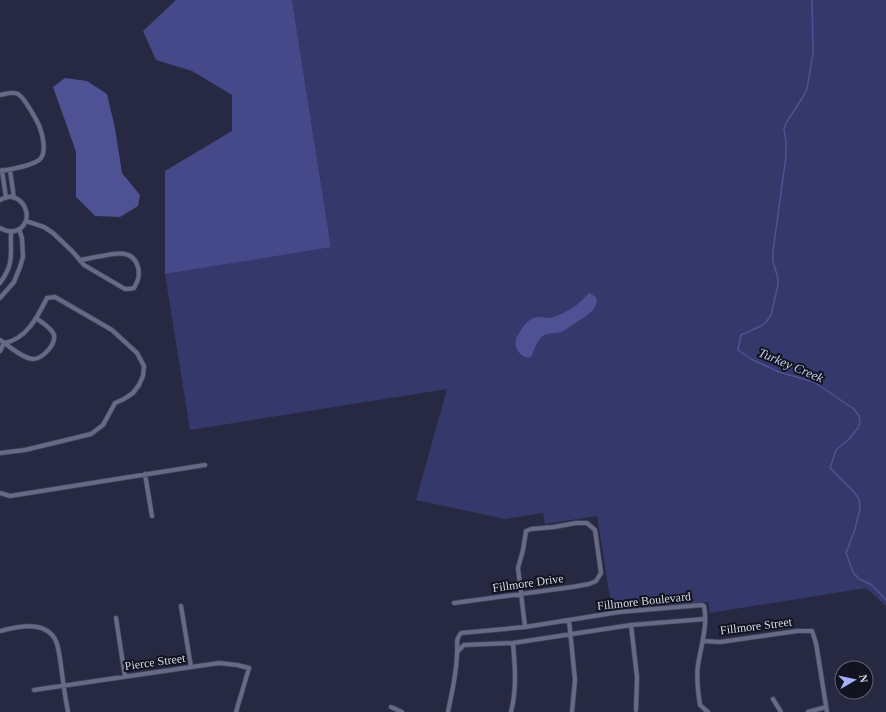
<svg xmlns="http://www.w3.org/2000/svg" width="886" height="712" viewBox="0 0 886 712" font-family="Georgia,serif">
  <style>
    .green { fill: #35386b }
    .forest { fill: #454989 }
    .water { fill: #4e5294 }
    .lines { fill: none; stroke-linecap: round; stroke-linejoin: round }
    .stream { stroke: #4e5294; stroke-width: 1.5 }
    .minor-casing { stroke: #43465a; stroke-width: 5.5 }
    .minor { stroke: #676a87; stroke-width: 4 }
    .labels { text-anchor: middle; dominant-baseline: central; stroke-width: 4; stroke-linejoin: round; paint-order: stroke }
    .street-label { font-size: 12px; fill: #d8dbeb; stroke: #11131e }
    .water-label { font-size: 13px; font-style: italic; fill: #c5cbf1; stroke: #11131e }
  </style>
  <rect width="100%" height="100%" fill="#262941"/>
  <path class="green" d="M292,0H886V606L866,588L710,613L708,602L612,610L597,516L545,524L543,513L505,519L416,500L447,389L190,430L165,274L331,246Z"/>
  <path class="forest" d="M176,0H292L331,247L165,274V171L232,131V95L192,71L156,60L143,31Z"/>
  <path class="water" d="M65,78L87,81L107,94L115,128L122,173L140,195L138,206L120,217L95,216L76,197V152L74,146L53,87Z
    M589,293L596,297C600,310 582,318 574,324C570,326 566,330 561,332C555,334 548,332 543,336C536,341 535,349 531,357C521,360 512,346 517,337C522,327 529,316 541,317C546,317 549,319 554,317C562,314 574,308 580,302C584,299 586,296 589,293Z"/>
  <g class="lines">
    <path class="stream" d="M812,0L813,53L807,89L803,97L786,123L784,130L786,141V156L773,251V261L778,279V285L771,315L766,322L761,326L741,335L738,350L753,360L779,372L814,382L854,409L859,416L860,422L858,428L849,439L836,450L830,468L854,492L859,499L860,509L855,529L846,553L853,572L859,579L872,585L886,600"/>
    <defs>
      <path id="minor" d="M0,95C6,94 13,91 18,94C24,97 38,122 40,128C43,136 46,151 41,158C36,165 9,170 0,171
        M2,170L6,198
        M10,170L14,198
        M0,200C22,186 39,223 15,231C9,232 5,231 0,228
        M26,221L44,227L53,233L72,251L84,265L125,289H129L134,288C138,281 140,276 138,267C133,249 116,253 102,256C94,257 87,259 80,260
        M0,283C15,262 10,255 11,232
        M0,298L14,282L20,267L23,257L22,238L19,229
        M0,340C9,346 22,358 33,359C42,359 56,345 54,335C52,328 41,322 36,318
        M0,351L4,343C26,340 38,316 47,298L55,297L112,330L137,353L144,366L143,376L139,385L133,393L124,399L115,403L103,425L91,434L25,450L0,453
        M145,474L152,516
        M0,493L10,496L205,465
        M454,603L572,587L589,584L596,581L601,573L595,530L587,523H576L554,527L531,529L526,531L523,550L518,568L525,627
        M181,606L191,667
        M116,618L125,677
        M569,620L575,680L572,712
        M631,625L637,677L636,710
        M0,631C18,626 46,620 56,641C59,649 60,658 61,666C63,681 65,697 68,712
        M703,641L720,642L797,631H812L816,643L827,712
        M457,652L464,645L513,643L631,625L705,619
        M34,690L219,663L237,665L249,668L236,712
        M773,699L781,712
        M391,707L402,712
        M448,712C452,692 457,672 457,652C458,644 455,640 461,633L525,627L619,612L702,605L704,606C708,625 701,646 698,665C696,678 698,692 700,705L708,712
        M511,712C517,689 515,666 513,643
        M808,712L826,707"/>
    </defs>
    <use href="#minor" class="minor-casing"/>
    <use href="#minor" class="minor"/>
  </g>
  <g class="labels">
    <g class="street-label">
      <text transform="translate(528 583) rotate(-8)">Fillmore Drive</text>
      <text transform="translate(644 601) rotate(-6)">Fillmore Boulevard</text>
      <text transform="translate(756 626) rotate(-7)">Fillmore Street</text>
      <text transform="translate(155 662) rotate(-8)">Pierce Street</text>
    </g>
    <g class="water-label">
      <text transform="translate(791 365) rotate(23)">Turkey Creek</text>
    </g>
  </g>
  <g transform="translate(854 680) rotate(81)"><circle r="19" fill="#11131e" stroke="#616370"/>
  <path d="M0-3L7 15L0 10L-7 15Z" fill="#a8b0fc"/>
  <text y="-6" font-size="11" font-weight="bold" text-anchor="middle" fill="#d8dbeb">N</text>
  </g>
</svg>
